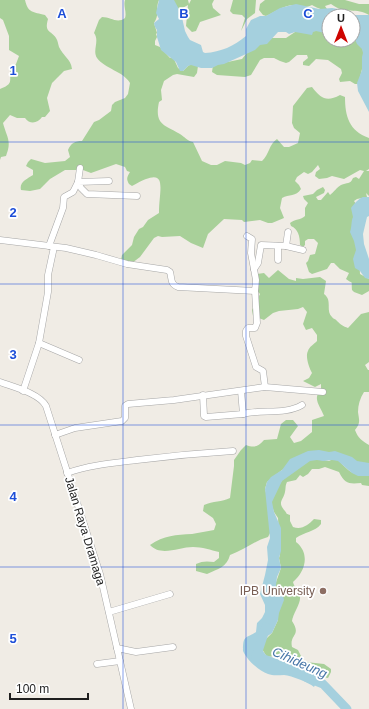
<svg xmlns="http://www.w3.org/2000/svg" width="369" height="709" viewBox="0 0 369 709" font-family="Arial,sans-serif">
<rect width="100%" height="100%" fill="#f0ece5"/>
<!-- forest -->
<g fill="#a8d099">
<path d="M0 0H25C28 13 33 12 45 15L48 19C44 33 51 30 56 38 58 41 58 44 59 47 63 56 71 59 72 69L64 71 52 83 47 98 50 111 45 117H42C38 123 30 125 25 118H17L10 115 3 123C7 138 12 141 6 156L1 157 0 160V89C13 84 10 82 10 70L16 64 19 56 9 50V36L3 20 0 18Z"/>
<path d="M125 0H159C155 9 160 14 154 23L157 33 156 34 157 37 155 41V45L160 47 170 58 173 57 178 68 183 71 188 66 194 62 198 66 197 73 194 77 177 74 173 75 164 81 161 90 162 100 159 102C154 125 165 125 180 134 185 137 187 141 193 142L202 161 211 165H217L225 161 241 163 245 165 250 163 252 160 262 161C269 155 269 144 277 139L284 147H289L298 143 300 133 294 128 292 123 293 106 307 88 312 87C321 99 327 102 340 95L345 97C345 116 349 131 369 138V169L366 171H369V196L366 193 367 197 357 199 354 201 356 204 360 274 369 279V291L362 295 354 292 352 290C351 279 354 285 346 279L349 273 340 269 334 263H331L327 269 312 274 309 272 306 263 308 261 310 255 315 254 318 243 314 239H308L305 241V245L303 247 300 245C300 236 298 229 291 226L290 223C295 219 301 220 305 216V208L308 203 304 199 303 196 313 194 317 190 323 187 325 190 324 193 316 197 318 200H321L328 192 330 195C334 192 337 187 341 185 347 182 350 185 353 178L356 177 359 179 364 171 360 170 344 179 332 176 327 178 319 179 315 176 316 172 320 169 318 165 312 172 308 174 304 172 297 177 295 181 299 185 301 189C296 197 289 194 282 198L280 208 284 218 272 223H268L260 220 244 222 242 220 224 219 208 234 203 248 191 243 180 236 162 237 158 236 154 238 140 257 132 263 121 260 122 255 132 245 134 237 139 229 143 227 148 220 159 213C159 187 170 164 132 186L129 184C126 179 127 177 130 172L127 171 125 167 116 164 91 173 83 170H65L50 179 40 189 30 191 21 190C19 182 27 179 33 175V170L26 166 28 162 31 159 45 163 65 161 70 157 68 150C71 143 75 141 82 141L94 122 99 120 111 111 112 105 115 102 125 98 128 94 130 83C123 71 105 69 97 58 92 50 100 41 94 33L99 20 102 17C111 17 117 24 125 18 127 12 123 6 125 0Z"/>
<polygon points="171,0 188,0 189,4 191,0 214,0 212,4 213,8 221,15 200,22 196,31 192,32 186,26 188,5 179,10"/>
<polygon points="233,0 256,0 255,13 247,19 241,31 245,18 242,15 233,14 230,11"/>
<path d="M265 0H345L359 4H369V15C357 7 345 15 331 4L325 6 327 9C320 10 318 8 312 5 301 10 301 4 293 5 283 6 275 12 266 16L263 15 259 10 260 4Z"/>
<path d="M316 31H329V40H353V35C369 44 363 69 358 84H355L350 81 340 82 339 79 342 73 341 69 328 60 316 59 309 66 303 65V62L308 58 307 55H297L289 62 286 63 280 61 274 58H264L260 60 251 75 245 77 217 75 212 72 213 65 242 59 246 54 247 51 270 38H286L295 32Z"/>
<path d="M278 270 289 279 296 281V278L303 279 320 277 326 281 324 294C333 301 325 310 332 317 333 319 336 319 337 321 341 325 343 326 348 328L361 314 369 312V362L365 365 368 370H369V392H364C360 398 358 405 358 412 359 420 361 423 355 430 358 438 362 441 369 445V463L362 464 335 452 282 470 267 482 265 489 267 496 271 531 268 537C254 541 244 550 230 555 227 567 218 569 207 574L196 571V564C202 561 207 561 214 562L219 558V552C211 550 202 547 193 547 179 547 161 557 150 545 164 535 176 535 192 534 199 533 207 531 214 530L216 524 213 518 203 511 204 505C213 501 222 502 230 498L234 466V460L241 450 246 445C254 448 258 447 264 440L277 439 281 424 286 420H293L298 426 290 437 294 443 301 441 312 432V420L324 416C320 406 312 398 321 390V384L315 387 303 381 309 378 312 373C309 368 305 356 308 351 309 347 314 344 317 341V335L312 328 306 330 303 324 307 312 303 307 298 309 279 311 273 313 264 320 253 316 252 310 260 294 253 286 257 274 264 273 269 278Z"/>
<path d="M313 458 329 461 335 458C340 460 341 464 345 467 353 475 359 475 369 474V486L362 485 361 483C349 484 345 484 339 472L325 467 319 469H312L308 474 303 477 300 475 296 480 287 482C285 486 286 488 285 492 283 501 277 502 285 511 288 515 285 513 290 515V521L293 527C302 530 308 525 314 519L321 520V524C315 532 304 532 296 538V542C310 553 306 571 293 582 294 588 300 590 300 596 301 604 293 613 292 621 302 636 289 634 292 647L298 650 303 660 306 662 324 664 331 669V672L328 678 316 676 277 658 275 656 267 657 262 649 263 642 272 633 278 620V616L274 588 281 568 279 558 280 555 278 518 274 512 270 500 284 477Z"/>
</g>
<!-- water -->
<g fill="#a5d0de">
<path d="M159 0H174L181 13 185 31 188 37 190 40 201 45 203 52 205 53C221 52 234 46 246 36V29L251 20 260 16H266L280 8 296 4 319 9 332 8 344 10 353 15H369V112L358 91 357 83 362 70V57L363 53 362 49 357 44 353 35V16H329V34L316 31 313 32 312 35 295 32 289 34 286 32H278L267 44 260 45 255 50 224 64 218 65 212 68H201L191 65 188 66 183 71H180L176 62 161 50 157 37V30L155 27 154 23 159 19 156 13Z"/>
<path d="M363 197H369V216L367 217 363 234 364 244 369 259V279L365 278 360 271 355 268 353 259 356 250 354 241 350 232C352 227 351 221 353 217L351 208C353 205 359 198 363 197Z"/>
<path d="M319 450 329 452 335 451 352 457 357 461 369 463V476H358L352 473 338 461 332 460 323 461 317 460 310 461 282 481 272 502 274 512 281 528V551L279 558 281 568 277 577 276 585V589L279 595 283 596 284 600 279 613 278 620 272 633 259 642 262 650 266 655 320 675 314 687C308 682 292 676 284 675 279 675 273 676 268 674 259 671 247 660 243 651 243 635 245 639 256 632L257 623 262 618 265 612V605L260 594 265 575 268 560 267 547 270 538 265 489 267 482 271 477 282 470 290 459 308 451Z"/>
</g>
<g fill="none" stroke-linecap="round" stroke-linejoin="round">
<!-- river -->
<g stroke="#a5d0de" stroke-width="9">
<polyline points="256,657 266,627"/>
<polyline points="306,677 323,684 347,709"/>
</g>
<!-- street casing -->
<g stroke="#a6a6a6" stroke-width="7">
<g id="street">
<polyline points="109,181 78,182 81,188 87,194 137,196"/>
<path d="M0 240 66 248 96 255 127 264 167 270 170 272C172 279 170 284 178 287L255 291 256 280 251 253 252 239 247 236"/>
<polyline points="49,246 63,208 64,197 73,192 78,182 80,168"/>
<polyline points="286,246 288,232"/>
<polyline points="278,260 278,246"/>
<polyline points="254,269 258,263 261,245 286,246 303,250"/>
<polyline points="255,291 257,323 255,328 248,328 246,331 246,336 256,367 263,371 265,387"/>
<polyline points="39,343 79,360"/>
<path d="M0 382C13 387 39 393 46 406L100 574 131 709"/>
<polyline points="23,391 39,343 48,292 48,275 54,247"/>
<polyline points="203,395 204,416 206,417 243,414 241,391"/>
<path d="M243 414C262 409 285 415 302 405"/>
<polyline points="55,435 75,428 122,421 125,418 125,406 128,404 174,400 265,387 323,392"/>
<path d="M67 473C90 465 113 463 137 460 169 456 201 453 233 451"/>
<polyline points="109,612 170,594"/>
<polyline points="117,648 136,652 173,647"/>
<polyline points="97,664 120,661"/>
</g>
</g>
<!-- street -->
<use href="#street" stroke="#fff" stroke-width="6"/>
</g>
<!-- grid -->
<path fill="none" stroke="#1d4ed8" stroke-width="1" stroke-opacity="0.55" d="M123 0V709M246 0V709M0 142H369M0 284H369M0 425H369M0 567H369"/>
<!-- markers -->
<circle fill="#8d6e63" stroke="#fff" stroke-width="1.5" cx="323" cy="591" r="4"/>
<g text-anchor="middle" stroke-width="3.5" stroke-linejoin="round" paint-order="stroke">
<!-- street labels -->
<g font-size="12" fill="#1f1f1f" stroke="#fff">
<text transform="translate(85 531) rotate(73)" y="4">Jalan Raya Dramaga</text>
</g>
<!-- education labels -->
<g font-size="12" fill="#785e54" stroke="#fff" text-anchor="end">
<text x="315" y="595">IPB University</text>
</g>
<!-- water labels -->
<g font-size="13" font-style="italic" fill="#4776a8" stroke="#fff">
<text transform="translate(300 662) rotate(24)" y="5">Cihideung</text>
</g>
</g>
<g font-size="13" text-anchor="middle" font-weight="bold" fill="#1d4ed8" stroke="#fff" stroke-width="3.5" stroke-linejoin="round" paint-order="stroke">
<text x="62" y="18">A</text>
<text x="184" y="18">B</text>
<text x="308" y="18">C</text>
<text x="13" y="75">1</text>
<text x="13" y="217">2</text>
<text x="13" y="359">3</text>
<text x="13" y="501">4</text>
<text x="13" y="643">5</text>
</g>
<!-- north arrow -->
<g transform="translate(341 28)"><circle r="19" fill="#ffffff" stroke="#a5a5a5"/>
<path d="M0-3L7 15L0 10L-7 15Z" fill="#ce0400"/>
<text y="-6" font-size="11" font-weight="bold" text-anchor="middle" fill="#1f1f1f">U</text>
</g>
<!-- scale -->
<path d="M10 693v6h78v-6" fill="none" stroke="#1f1f1f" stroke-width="2"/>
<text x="16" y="693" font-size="12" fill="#1f1f1f" stroke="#ffffff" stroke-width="3" paint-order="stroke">100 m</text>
</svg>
